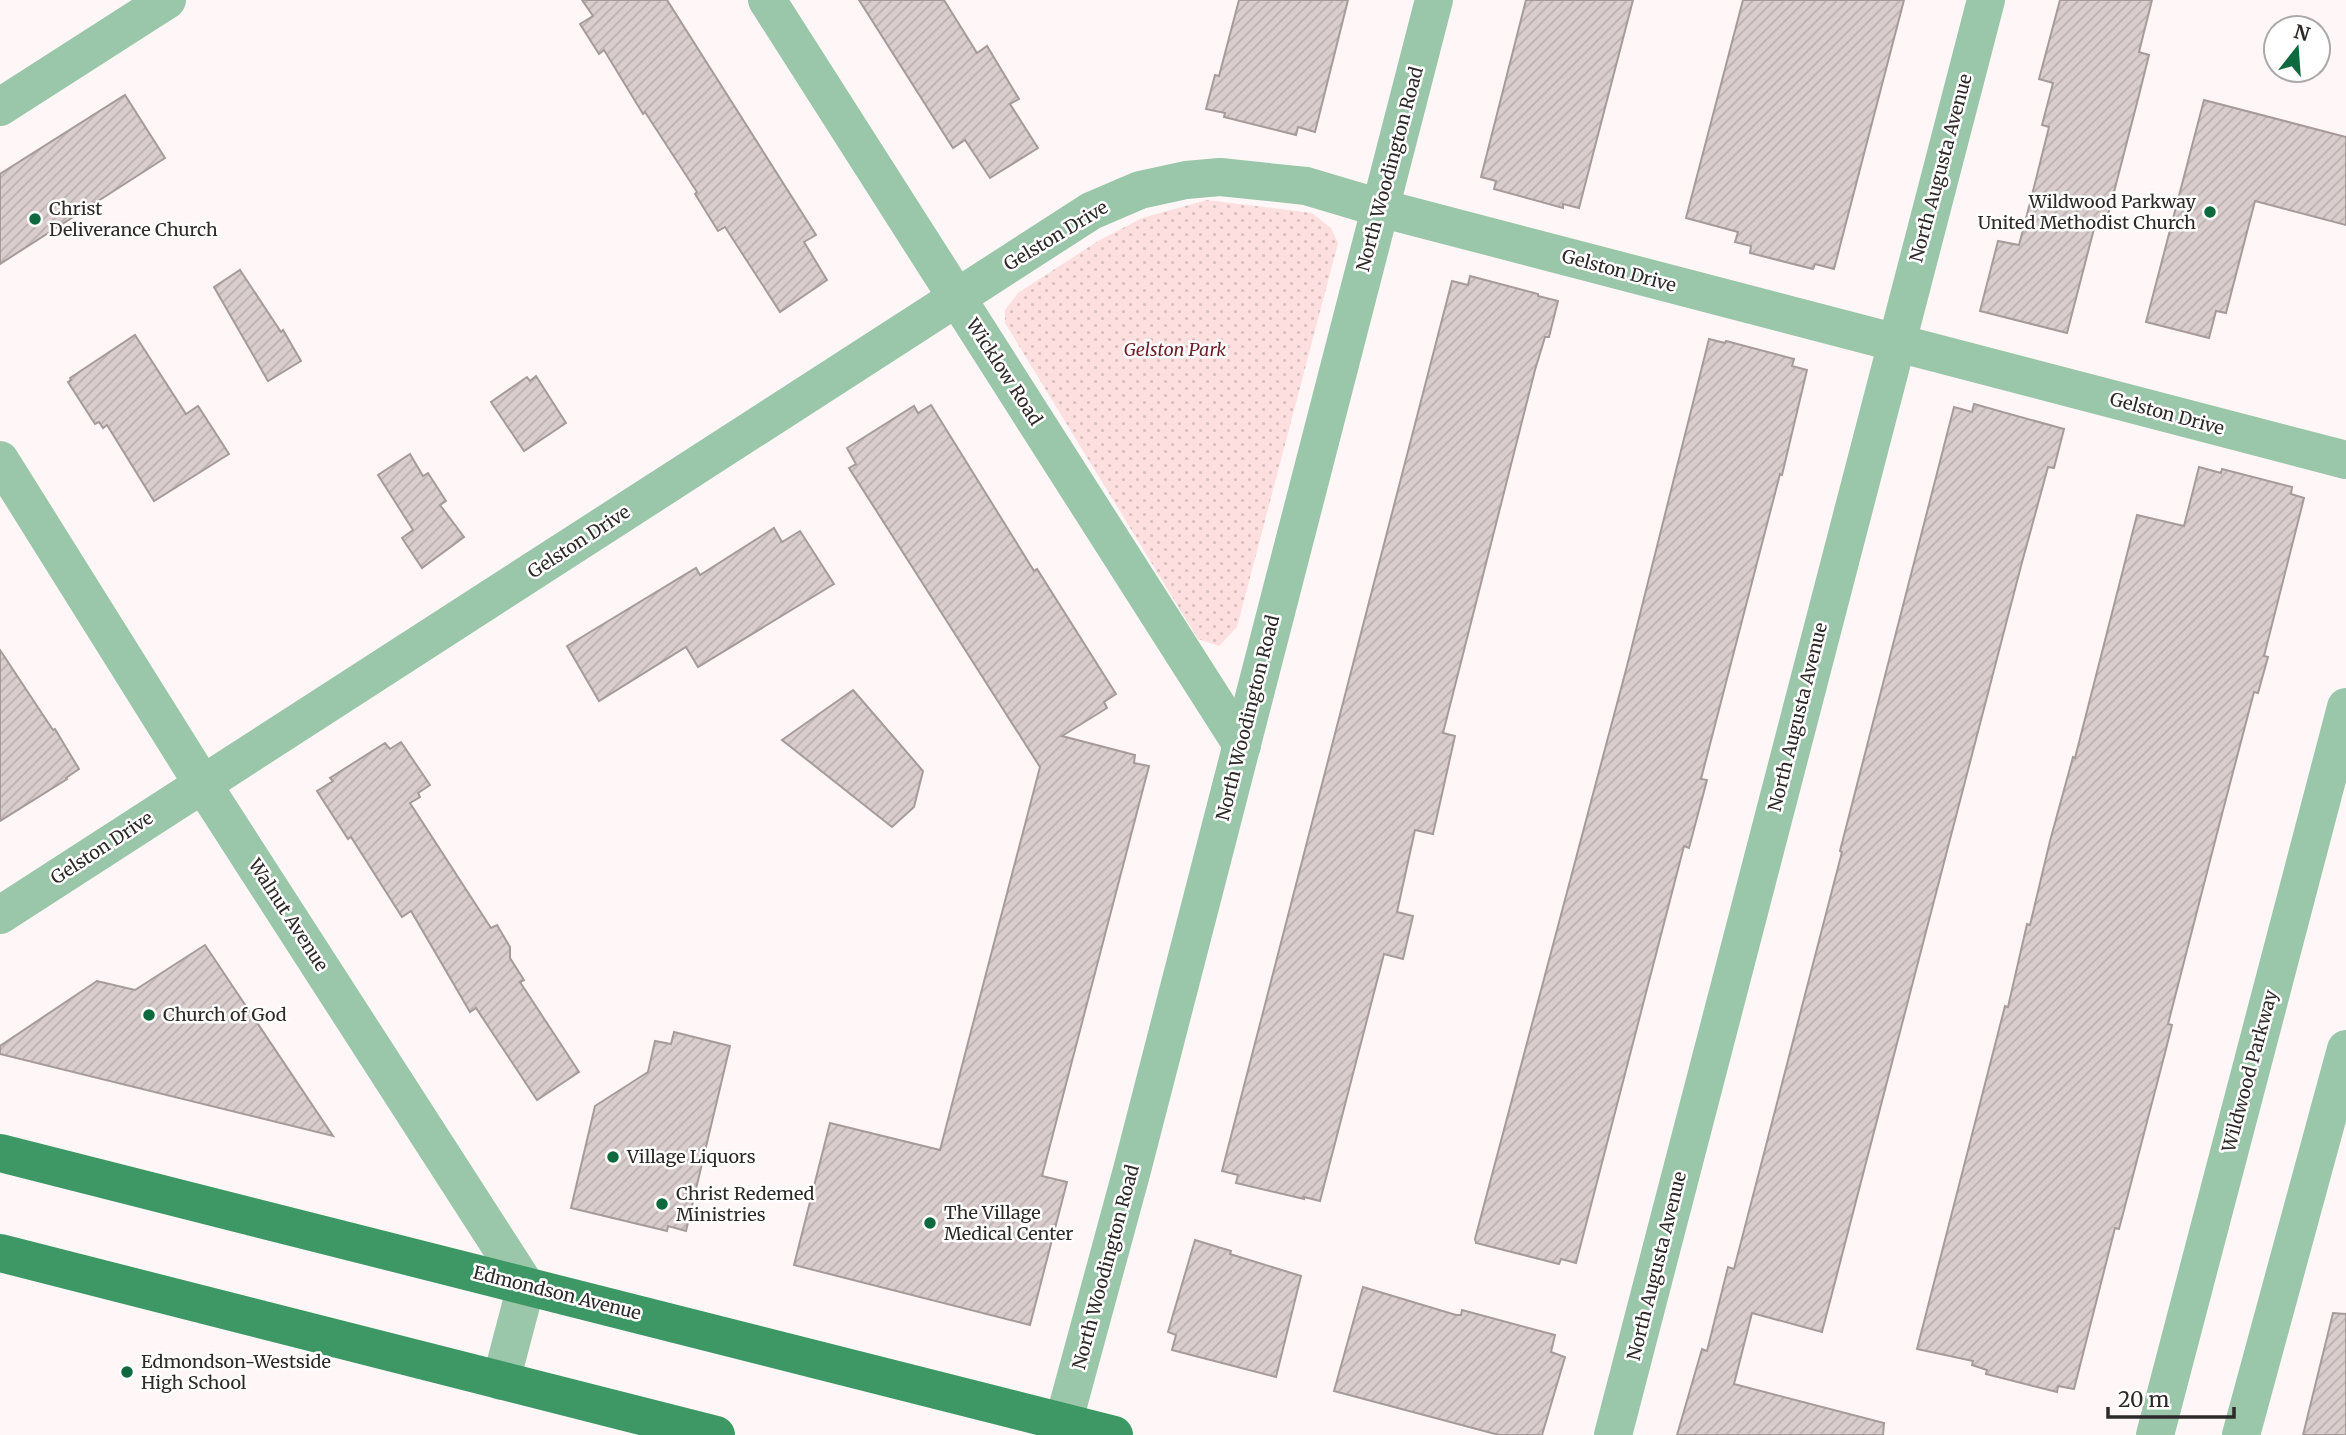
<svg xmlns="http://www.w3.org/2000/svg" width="2346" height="1435" viewBox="0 0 2346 1435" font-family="Merriweather,serif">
<defs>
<pattern id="park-dots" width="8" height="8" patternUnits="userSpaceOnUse" patternTransform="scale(1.75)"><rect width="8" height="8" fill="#fcdfde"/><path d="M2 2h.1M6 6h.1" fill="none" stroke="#d8bfbe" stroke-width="1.8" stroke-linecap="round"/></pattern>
<pattern id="building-hatch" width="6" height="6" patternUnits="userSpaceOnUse" patternTransform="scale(1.75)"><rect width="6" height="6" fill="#dacdcd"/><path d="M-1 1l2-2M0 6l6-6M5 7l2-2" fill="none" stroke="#bbb0b0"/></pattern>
</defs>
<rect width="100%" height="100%" fill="#fff7f7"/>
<!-- park -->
<polygon fill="url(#park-dots)" points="1207,200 1312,213 1331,228 1338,243 1237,627 1219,646 1198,639 1005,323 1005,310 1018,293 1098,241 1142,218"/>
<!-- building -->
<g fill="url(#building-hatch)" stroke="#a79b9a" stroke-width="2">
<polygon points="582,0 667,0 816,235 804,242 827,280 780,312 725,227 718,231 695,194 697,192 645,112 643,114 604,50 599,54 580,24 593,16"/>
<polygon points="859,0 944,0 977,53 987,46 1019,99 1010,104 1038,148 990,178 965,140 953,148"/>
<polygon points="1239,0 1348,0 1315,132 1298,127 1296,135 1224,117 1225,113 1206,109 1215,75 1219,76"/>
<polygon points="1526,0 1633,0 1579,208 1563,204 1563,208 1494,189 1496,181 1481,177"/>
<polygon points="1743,0 1904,0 1834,269 1815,264 1813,269 1750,253 1751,246 1735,242 1738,232 1686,218"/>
<polygon points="2060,0 2152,0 2139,52 2149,55 2139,95 2106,223 2096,221 2067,333 1980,311 1998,241 2019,245 2030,203 2049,127 2042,125 2053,83 2039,79"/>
<polygon points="125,95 165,158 0,264 0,174"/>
<polygon points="2204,100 2346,137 2346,225 2255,201 2226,313 2216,311 2209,338 2146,322"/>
<polygon points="240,270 281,332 283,330 301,361 268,381 214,287"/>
<polygon points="1470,276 1538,294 1538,296 1558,301 1549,337 1545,337 1535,370 1443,733 1455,736 1433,834 1415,830 1397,912 1413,916 1403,959 1384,954 1320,1201 1304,1197 1304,1199 1236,1183 1238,1175 1222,1171 1452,281 1468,285"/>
<polygon points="135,335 186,414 198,406 229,454 154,501 107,425 103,428 99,422 95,424 68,382 71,380 70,378"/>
<polygon points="1709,339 1725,343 1726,341 1794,359 1792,366 1807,370 1782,475 1780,474 1701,779 1707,780 1689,848 1684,846 1576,1263 1561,1259 1559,1264 1476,1243 1475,1239 1627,666"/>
<polygon points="536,376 566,423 524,451 491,402 527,377 530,381"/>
<polygon points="1974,404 2064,429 2054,468 2048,467 2021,566 1822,1332 1752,1313 1734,1384 1884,1423 1883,1435 1677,1435 1702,1349 1707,1351 1728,1267 1734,1269 1842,852 1840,851 1954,407 1972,412"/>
<polygon points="931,405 1034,571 1037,569 1116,694 1104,702 1107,708 1062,736 1135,755 1134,763 1149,766 1042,1176 1067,1182 1030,1325 794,1265 830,1123 940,1150 1040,767 849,468 856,464 847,448 914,406 918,413"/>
<polygon points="410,454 423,476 428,473 446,501 440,505 464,537 422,568 402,538 413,530 378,475"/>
<polygon points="2199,467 2221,473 2222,469 2292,487 2291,494 2304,498 2264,656 2268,657 2258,693 2254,692 2222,814 2168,1024 2172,1025 2166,1049 2119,1229 2115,1228 2074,1389 2058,1386 2057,1392 1986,1374 1987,1370 1972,1365 1973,1361 1917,1349 2005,1006 2008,1007 2027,924 2030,925 2050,841 2073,757 2075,758 2137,515 2184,526"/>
<polygon points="774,528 782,542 800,531 834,584 698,667 686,647 599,701 567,646 696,568 700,575"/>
<polygon points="0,650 53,730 55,729 79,769 66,778 67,779 0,821"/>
<polygon points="853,690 923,771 914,807 892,827 782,740"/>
<polygon points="401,742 430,785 418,793 420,797 410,803 491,928 497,925 510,947 510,958 524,980 520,982 579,1072 537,1100 476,1008 470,1012 411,911 402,917 351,837 348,839 317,791 333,781 330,778 385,743 390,749"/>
<polygon points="205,945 333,1136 0,1054 0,1046 97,981 135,990"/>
<polygon points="674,1032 730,1046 686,1231 668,1226 667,1231 571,1208 595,1106 648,1072 655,1041 671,1044"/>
<polygon points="1195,1240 1231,1251 1230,1254 1301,1276 1276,1377 1172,1350 1176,1335 1168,1332"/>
<polygon points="1363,1287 1456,1315 1461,1315 1462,1310 1555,1335 1551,1352 1565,1357 1542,1435 1499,1435 1334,1391"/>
<polygon points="2333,1313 2346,1314 2346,1435 2303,1435"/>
</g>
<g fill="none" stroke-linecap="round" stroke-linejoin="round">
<!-- minor -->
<g stroke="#9ac6a9" stroke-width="38">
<polyline points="767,0 1242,745"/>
<polyline points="0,107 167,0"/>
<polyline points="0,460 202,783 526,1286 501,1381"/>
<polyline points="0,915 1091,211 1140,190 1186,180 1220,177 1306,186 1380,208 2346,460"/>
<polyline points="1060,1435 1132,1170 1434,0"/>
<polyline points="1613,1435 1986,0"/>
<polyline points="2155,1435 2346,707"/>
<polyline points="2241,1435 2346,1049"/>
</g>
<!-- major -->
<g stroke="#3d9865" stroke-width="38">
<polyline points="0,1153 1114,1435"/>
<polyline points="0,1253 716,1435"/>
</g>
</g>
<!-- markers -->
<g fill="#0e6a3e" stroke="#fff" stroke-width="2.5">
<circle cx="2210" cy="212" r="7"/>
<circle cx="35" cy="219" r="7"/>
<circle cx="149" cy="1015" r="7"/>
<circle cx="613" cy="1157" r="7"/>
<circle cx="662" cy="1204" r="7"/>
<circle cx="930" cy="1223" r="7"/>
<circle cx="127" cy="1372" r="7"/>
</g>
<g text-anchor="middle" stroke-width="5" stroke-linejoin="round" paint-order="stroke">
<!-- street labels -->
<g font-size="18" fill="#2e2929" stroke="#fff">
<text transform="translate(1941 168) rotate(-75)" y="6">North Augusta Avenue</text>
<text transform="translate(1390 169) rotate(-75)" y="6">North Woodington Road</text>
<text transform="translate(1056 236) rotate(-31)" y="6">Gelston Drive</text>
<text transform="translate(1619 271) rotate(15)" y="6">Gelston Drive</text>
<text transform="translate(1004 372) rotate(57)" y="6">Wicklow Road</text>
<text transform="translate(2167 414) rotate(15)" y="6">Gelston Drive</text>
<text transform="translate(579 542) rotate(-33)" y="6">Gelston Drive</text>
<text transform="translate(1798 717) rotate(-76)" y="6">North Augusta Avenue</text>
<text transform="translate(1248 718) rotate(-76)" y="6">North Woodington Road</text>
<text transform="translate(102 848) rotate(-33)" y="6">Gelston Drive</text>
<text transform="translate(288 915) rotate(57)" y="6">Walnut Avenue</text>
<text transform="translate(2250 1071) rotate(-75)" y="6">Wildwood Parkway</text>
<text transform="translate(1657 1266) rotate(-76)" y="6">North Augusta Avenue</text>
<text transform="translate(1106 1267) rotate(-75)" y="6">North Woodington Road</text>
<text transform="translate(557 1293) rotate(14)" y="6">Edmondson Avenue</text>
</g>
<!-- poi labels -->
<g font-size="18" fill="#2e2929" stroke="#fff" text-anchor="start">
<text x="2196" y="208" text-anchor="end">Wildwood Parkway<tspan x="2196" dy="21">United Methodist Church</tspan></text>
<text x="49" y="215">Christ<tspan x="49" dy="21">Deliverance Church</tspan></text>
<text x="163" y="1021">Church of God</text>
<text x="627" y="1163">Village Liquors</text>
<text x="676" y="1200">Christ Redemed<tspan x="676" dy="21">Ministries</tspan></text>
<text x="944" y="1219">The Village<tspan x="944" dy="21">Medical Center</tspan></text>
<text x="141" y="1368">Edmondson-Westside<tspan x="141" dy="21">High School</tspan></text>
</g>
<!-- park labels -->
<g font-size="18" font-style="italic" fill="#6c1f25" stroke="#fff">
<text x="1175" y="356">Gelston Park</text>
</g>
</g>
<!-- north arrow -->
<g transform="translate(2297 49) rotate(17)"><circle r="33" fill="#ffffff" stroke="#aba9a9" stroke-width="2"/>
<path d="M0-5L12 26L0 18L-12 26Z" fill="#0e6a3e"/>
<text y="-10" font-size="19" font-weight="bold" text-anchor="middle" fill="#2e2929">N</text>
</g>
<!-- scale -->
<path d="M2108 1407v10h126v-10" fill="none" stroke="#2e2929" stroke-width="3.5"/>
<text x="2118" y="1407" font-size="21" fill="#2e2929" stroke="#ffffff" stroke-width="5" paint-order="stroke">20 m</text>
</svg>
